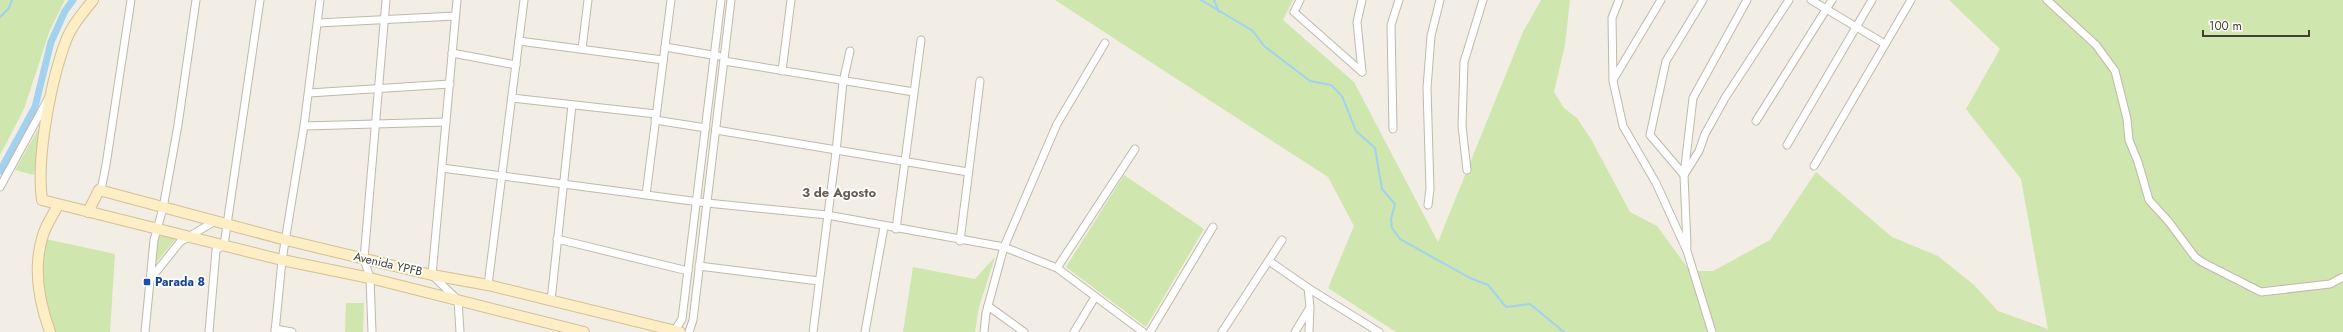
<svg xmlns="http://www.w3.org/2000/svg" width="2343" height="332" viewBox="0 0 2343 332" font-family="Jost,sans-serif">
<rect width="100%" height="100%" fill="#f2eee5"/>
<!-- green -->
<g fill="#cfe6af">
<polygon points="0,0 65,0 50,30 24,109 0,155"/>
<polygon points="1055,0 1293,0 1283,20 1354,82 1438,242 1523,32 1541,0 1570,0 1565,45 1554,92 1564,108 1577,118 1591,139 1630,212 1657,226 1690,271 1713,271 1770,240 1816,172 1892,237 1938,256 1974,285 1998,311 2048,329 2021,179 1966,109 2000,49 1949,0 2343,0 2343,332 1396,332 1328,288 1354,226 1328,177"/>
<polygon points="48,112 34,175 15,170"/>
<polygon points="1124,175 1204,229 1146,327 1066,267"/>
<polygon points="159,232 178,236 156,263"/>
<path d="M46 239 115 254 110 332H54C45 299 36 272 46 239Z"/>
<polygon points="995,257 979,307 975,332 903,332 913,267 975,279"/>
<polygon points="346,303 364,303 363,332 345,332"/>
</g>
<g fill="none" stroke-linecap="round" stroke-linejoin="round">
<!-- stream -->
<g stroke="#a2d2ee" stroke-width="2">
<polyline points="1201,0 1253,31 1264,46 1310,81 1331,85 1342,96 1356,131 1375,148 1382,189 1395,204 1391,219 1392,228 1400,239 1470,278 1488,285 1506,307 1530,304 1564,332"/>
<polyline points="1214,0 1219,12"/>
<polyline points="0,17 9,8 12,0"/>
</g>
<!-- canal -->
<polyline stroke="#a2d2ee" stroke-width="7" points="0,171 35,107 51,42 65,11 73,0"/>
<!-- street casing -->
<g stroke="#c1b8ab" stroke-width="9">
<g id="street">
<polyline points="457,0 432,275 458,300 460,332"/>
<polyline points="1300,0 1294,12 1362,72"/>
<polyline points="1362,0 1357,22 1362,72"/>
<polyline points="1619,0 1612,18 1613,81 1623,126 1656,183 1687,251 1712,332"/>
<polyline points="1703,0 1666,61 1650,135 1684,175 1693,98 1747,0"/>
<polyline points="1811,0 1885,44"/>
<polyline points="2047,0 2096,45 2115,71 2127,119 2129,140 2138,162 2149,200 2169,222 2195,257 2202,262 2261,292 2330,284 2343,277"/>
<polyline points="318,23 455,16"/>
<polyline points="519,41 663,60"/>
<polyline points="665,47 718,56"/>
<polyline points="582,49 588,0"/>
<polyline points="452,53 516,65"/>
<polyline points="724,61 914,92"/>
<polyline points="782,71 791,0"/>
<polyline points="1613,80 1661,0"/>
<polyline points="309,93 450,84"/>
<polyline points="512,98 656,114"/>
<polyline points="655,120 706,128"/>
<polyline points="1756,121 1832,0"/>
<polyline points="304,126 446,122"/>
<polyline points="1393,129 1391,25 1399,0"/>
<polyline points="716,130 968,172"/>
<polyline points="1787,145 1872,0"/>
<polyline points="1814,166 1911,0"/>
<polyline points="442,168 707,203 827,215 1004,247 1057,268 1143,332"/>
<polyline points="1467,170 1462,126 1464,62 1483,0"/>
<polyline points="0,187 48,99"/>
<polyline points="99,190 102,185 106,165 131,0"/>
<polyline points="646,195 671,0"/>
<polyline points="1428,205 1430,189 1427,88 1431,36 1440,0"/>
<polyline points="896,229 921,40"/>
<polyline points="557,239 688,271"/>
<polyline points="960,241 980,81"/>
<polyline points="1687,246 1684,175 1699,151 1705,134 1725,98 1789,0"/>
<polyline points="1269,261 1308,288 1379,332"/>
<polyline points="699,266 819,281"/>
<polyline points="1057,268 1135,149"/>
<polyline points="148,282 180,242 215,221"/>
<polyline points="488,285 524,0"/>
<polyline points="1308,288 1310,307 1309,332"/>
<polyline points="551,301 572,105"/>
<polyline points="988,306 1024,332"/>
<polyline points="275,329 292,332"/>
<polyline points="675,330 682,319 721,0"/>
<polyline points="145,332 154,240 163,208 178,125 196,0"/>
<polyline points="209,332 216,250 224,245 260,0"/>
<polyline points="275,332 282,260 304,126 320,0"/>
<polyline points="372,332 370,278 364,259 386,0"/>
<polyline points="689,332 693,320 731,0"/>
<polyline points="813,332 836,152 843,82 850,51"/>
<polyline points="865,332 884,227"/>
<polyline points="984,332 986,313 1004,247 1057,124 1105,43"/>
<polyline points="1074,332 1095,297"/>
<polyline points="1150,332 1213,227"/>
<polyline points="1222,332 1282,240"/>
<polyline points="1295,332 1309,309"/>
</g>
</g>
<!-- secondary casing -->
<g stroke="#d2c096" stroke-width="12">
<g id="secondary">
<path d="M93 0C83 13 73 23 67 38 51 79 36 157 42 200L282 260 370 278 584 332"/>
<polyline points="88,212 99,190 286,240 432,275 488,285 680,332"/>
<path d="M50 332C39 302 33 266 43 235 46 225 53 215 58 205"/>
</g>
</g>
<!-- street -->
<use href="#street" stroke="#fff" stroke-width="7"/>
<!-- secondary -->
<use href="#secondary" stroke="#fdeec5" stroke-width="10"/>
</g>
<!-- markers -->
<rect fill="#1a4fb4" stroke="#fff" stroke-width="1.5" x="143" y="278" width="8" height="8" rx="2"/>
<g text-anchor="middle" stroke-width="3.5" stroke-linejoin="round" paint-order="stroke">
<!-- street labels -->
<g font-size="12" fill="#453e35" stroke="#fff">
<text transform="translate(388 264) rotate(13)" y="4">Avenida YPFB</text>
</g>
<!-- transit labels -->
<g font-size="12" font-weight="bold" fill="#164399" stroke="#fff" text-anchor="start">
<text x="155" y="286">Parada 8</text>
</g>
<!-- neighbourhood labels -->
<g font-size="13" font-weight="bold" fill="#675c4d" stroke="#fff">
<text x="839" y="197">3 de Agosto</text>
</g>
</g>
<!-- scale -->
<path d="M2203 30v6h106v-6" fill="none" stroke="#453e35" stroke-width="2"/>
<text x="2209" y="30" font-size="12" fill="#453e35" stroke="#ffffff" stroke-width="3" paint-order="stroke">100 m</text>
</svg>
